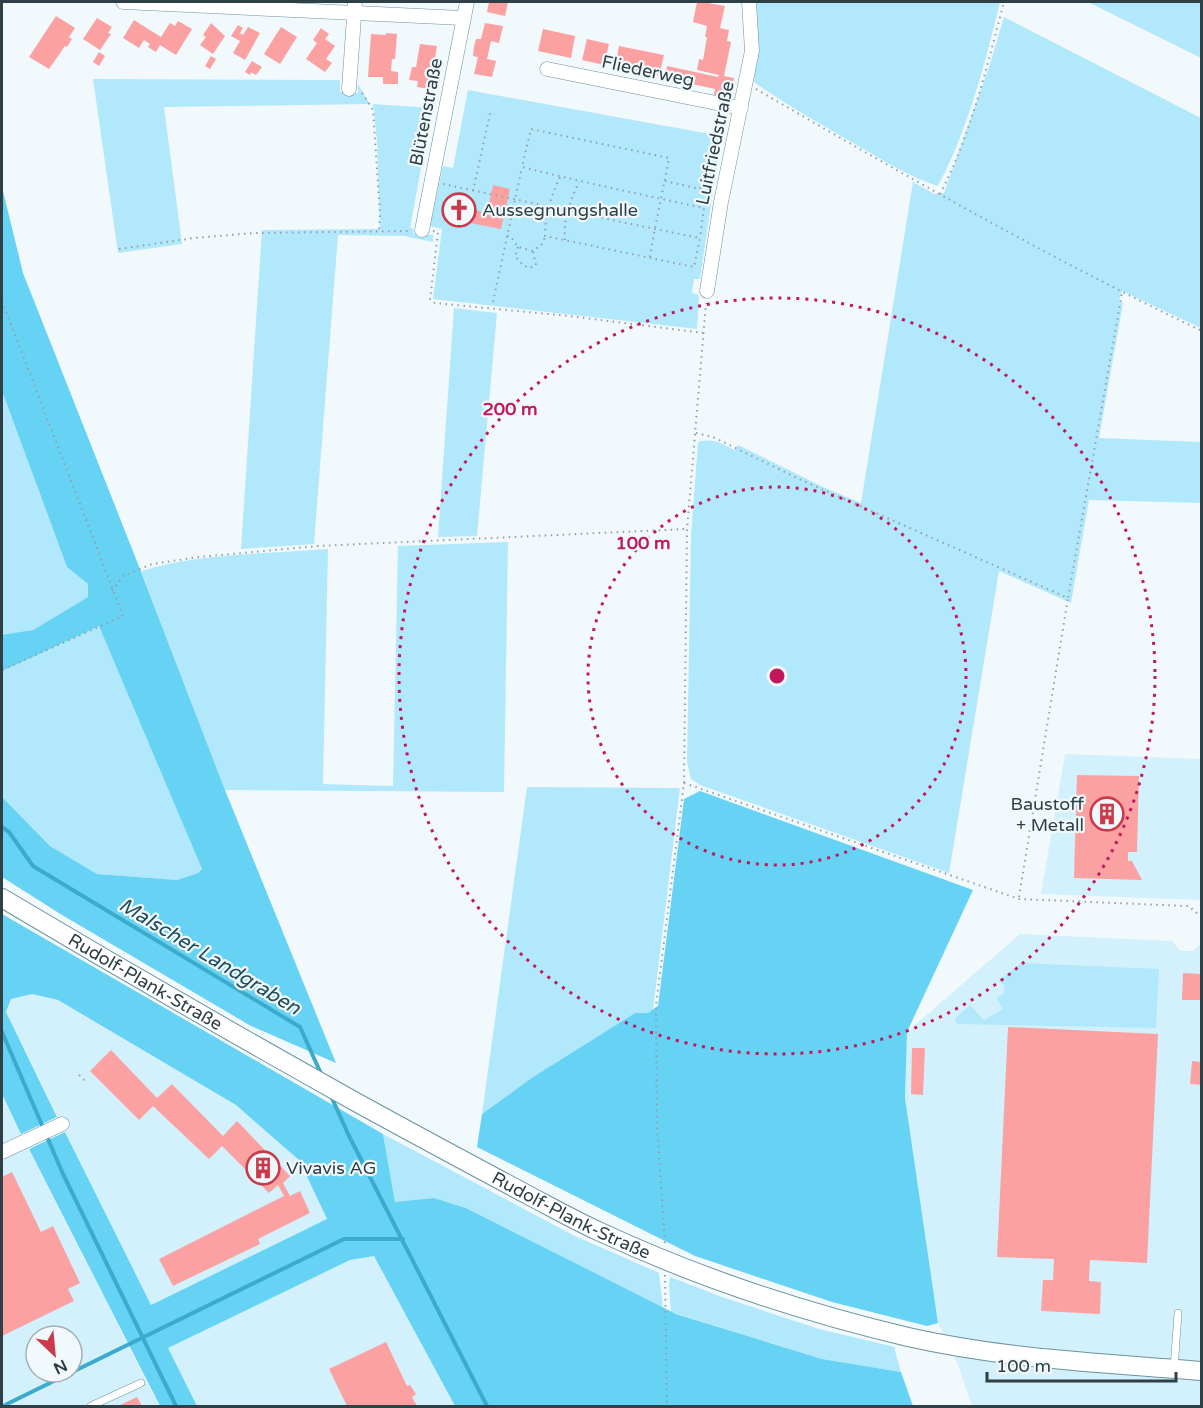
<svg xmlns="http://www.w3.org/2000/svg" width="1203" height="1408" viewBox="0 0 1203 1408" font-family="'Varela Round',sans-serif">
<rect width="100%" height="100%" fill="#f1f9fc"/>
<!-- built -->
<g fill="#d3f1fc" fill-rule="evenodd">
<polygon points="1065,754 1201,759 1201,900 1041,894"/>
<polygon points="1020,934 1172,941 1181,951 1193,951 1201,944 1201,1406 972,1406 958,1365 938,1323 905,1098 907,1032"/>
<polygon points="32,994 58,1000 236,1105 283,1144 299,1161 327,1220 151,1305 6,1012 11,999"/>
<path d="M2 1095 21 1134 159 1406H2ZM36 1336H72V1372H36Z"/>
<polygon points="374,1256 455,1406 197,1406 167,1348 350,1260"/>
</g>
<!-- green -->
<g fill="#b2e8fb">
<path d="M754 2H1000C985 64 968 129 938 186 911 178 885 161 860 147 824 126 788 106 754 82L758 36Z"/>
<polygon points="1088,2 1201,3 1201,58"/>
<path d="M1004 17 1201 118V328L1122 291 1119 301 1123 303 1099 438 1201 442V503L1089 500 1071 603 999 571 949 873 700 785 691 779 687 762 691 536 698 442C713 438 721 443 734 450L738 445 825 488 861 503 913 182 934 194 944 193 989 67Z"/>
<polygon points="93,79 340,80 340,92 358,93 358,84 370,104 164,107 182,244 118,253"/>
<polygon points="468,90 721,136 700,279 694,279 692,293 699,295 697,329 433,299 442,229 430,226 443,166 453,168"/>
<polygon points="373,104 432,108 410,228 413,228 414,234 433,235 433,242 404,236 338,235 314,544 241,549 262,230 380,229 377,141"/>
<polygon points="454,308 497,313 477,536 438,537"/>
<polygon points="2,391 67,567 88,584 88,597 33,630 4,636 2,635"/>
<path d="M508 542 504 792 225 790 141 571C199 553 267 554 328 549L323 784 393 786 398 546Z"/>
<polygon points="99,625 202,869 198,873 177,880 97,874 50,846 2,797 2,671"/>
<polygon points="527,787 680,788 653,1010 648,1013 635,1013 533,1077 482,1114"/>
<polygon points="1021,963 1159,969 1156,1028 957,1024 955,1018 970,1005 984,1020 1003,1009 996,998 1004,993 1004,986 999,981"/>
<polygon points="383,1134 575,1236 659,1273 663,1308 466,1208 434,1198 395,1203"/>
<polygon points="670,1277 722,1297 819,1329 895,1347 895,1351 901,1372 822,1359 671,1312 669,1286"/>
</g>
<!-- forest -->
<g fill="#66d2f4">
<polygon points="2,187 23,273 138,564 225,790 336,1063 251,1026 62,915 2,877 2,797 50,846 97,874 177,880 198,873 202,869 99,626 2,671 2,635 33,630 88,597 88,584 67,567 2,391"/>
<polygon points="700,791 973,890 907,1032 905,1098 938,1323 927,1326 832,1302 695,1256 477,1147 482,1114 533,1077 635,1013 648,1013 658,1006 684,799"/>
<polygon points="2,914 383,1134 395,1202 434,1198 466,1208 676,1314 822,1359 901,1372 913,1406 455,1406 374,1256 350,1260 168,1348 197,1406 160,1406 29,1149 65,1132 151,1305 327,1219 299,1160 236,1105 58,1000 32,994 11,999 6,1012 57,1117 21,1134 2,1094"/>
</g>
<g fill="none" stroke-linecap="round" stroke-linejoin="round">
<!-- stream -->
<g stroke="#3babcc" stroke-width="4">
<polyline points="2,827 9,832 33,866 300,1027 322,1076"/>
<polyline points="2,1032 63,1174 176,1406"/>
<polyline points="331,1096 349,1136 487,1406"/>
<polyline points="5,1405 344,1239 403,1239"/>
</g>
</g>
<!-- building -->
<g fill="#fca1a2">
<polygon points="489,2 508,2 505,16 487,12"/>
<polygon points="697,2 709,2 708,3 725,6 720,28 729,30 727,41 731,42 724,76 734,78 730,98 714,95 715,89 664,78 667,66 718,77 719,75 697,70 699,59 703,60 707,37 705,37 707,26 693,22"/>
<polygon points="56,16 75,28 69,37 72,39 67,47 65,46 49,69 29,57"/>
<polygon points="97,18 112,27 108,33 111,34 100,50 83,39"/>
<polygon points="134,20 161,37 170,23 175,26 178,21 192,29 176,55 160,45 156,52 148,47 150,44 144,40 139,48 123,38"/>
<polygon points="211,23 225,36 213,54 200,45 206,37 203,35"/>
<polygon points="485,23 503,26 499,43 491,41 487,59 496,61 492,77 474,74 478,57 473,56 474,47 476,39 481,39"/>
<polygon points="238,25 243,28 240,33 243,35 248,27 260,33 245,60 233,53 240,41 231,36"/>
<polygon points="281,27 297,37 280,64 264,54"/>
<polygon points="321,28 329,34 325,39 335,46 326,59 332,63 325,72 306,59 317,43 313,40"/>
<polygon points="543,29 575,36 571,58 538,51"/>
<polygon points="386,33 397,34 395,59 392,59 391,71 398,72 398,84 383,84 383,77 368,77 371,34 386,35"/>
<polygon points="587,39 609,44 604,65 582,60"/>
<polygon points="420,44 437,46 430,89 417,87 418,81 409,80 412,67 416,67"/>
<polygon points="619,46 664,55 659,76 615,67"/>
<polygon points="99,52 105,56 99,66 93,62"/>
<polygon points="211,56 216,59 210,69 205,66"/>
<polygon points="252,61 262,67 256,75 251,72 250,75 245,72"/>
<polygon points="493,185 510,189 501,229 455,220 454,223 443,219 447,196 452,197 452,195 460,197 458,206 487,213"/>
<polygon points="1077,775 1139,776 1137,852 1128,852 1128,861 1132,861 1142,880 1074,878"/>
<polygon points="1183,973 1202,974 1202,1000 1182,1000"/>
<polygon points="1008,1027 1158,1034 1147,1263 1090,1260 1089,1281 1101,1282 1100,1314 1041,1311 1043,1280 1053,1280 1054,1259 997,1257"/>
<polygon points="912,1048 925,1048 923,1095 911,1094"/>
<polygon points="111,1050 157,1098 172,1084 223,1136 237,1121 290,1176 283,1183 290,1196 300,1191 310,1213 258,1239 260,1244 173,1286 159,1259 284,1196 278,1185 269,1193 222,1146 209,1159 153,1106 139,1120 90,1071"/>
<polygon points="1192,1061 1202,1062 1202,1085 1190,1084"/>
<polygon points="12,1172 41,1232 53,1226 80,1283 68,1289 74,1301 2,1336 2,1177"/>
<polygon points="386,1342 407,1386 410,1385 416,1394 412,1397 417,1406 347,1406 329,1369"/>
<polygon points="137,1397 142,1406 118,1406"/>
</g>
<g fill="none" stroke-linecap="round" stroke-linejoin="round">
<!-- lane casing -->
<g stroke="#6a92a0" stroke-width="8">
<g id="lane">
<polyline points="1174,1369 1178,1313"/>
<polyline points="91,1406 141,1383"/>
</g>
</g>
<!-- street casing -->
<g stroke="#6a92a0" stroke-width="15">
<g id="street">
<polyline points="123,2 463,18"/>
<polyline points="547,69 741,108"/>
<polyline points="349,89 355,2"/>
<polyline points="422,230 467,2"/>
<polyline points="707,291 721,202 752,51 749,2"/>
<polyline points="2,1152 62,1124"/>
</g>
</g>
<!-- secondary casing -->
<g stroke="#6a92a0" stroke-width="20">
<g id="secondary">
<path id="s1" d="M2 898C118 967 236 1035 354 1101 412 1133 470 1164 528 1195 551 1207 574 1220 598 1231 697 1277 802 1312 908 1337 1005 1359 1103 1363 1202 1371"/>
</g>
</g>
<!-- path -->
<g stroke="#939fa4" stroke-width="2" stroke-dasharray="1.5 4.5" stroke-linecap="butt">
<path d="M756 89C902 174 1049 258 1202 331"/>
<polyline points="362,93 373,110 380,214 379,231"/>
<polyline points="665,181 700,189 707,159"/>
<path d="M443 184C528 202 614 221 700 238L694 267 545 236C545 215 551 196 560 177"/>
<polyline points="473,191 491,109"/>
<path d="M940 194C971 135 987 66 1004 2"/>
<polyline points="433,231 438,232 430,300 435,303 569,316 704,333"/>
<polyline points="507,236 511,237 518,247 533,251 542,244 545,237"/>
<path d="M565 240C563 220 570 201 579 182"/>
<polyline points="518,247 515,256 523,265 529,268 536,265 533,251"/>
<polyline points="119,249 194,238 254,233 410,231"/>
<path d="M650 257C655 224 663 191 669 158L531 129 522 167C582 182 643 195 704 208L700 238"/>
<polyline points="2,301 123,616 2,670"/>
<polyline points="493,302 522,167"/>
<polyline points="696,433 713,437 799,479 1068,598 1122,293"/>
<polyline points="112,591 123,576 152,564 199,557 318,546 686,529"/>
<polyline points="684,783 1019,899 1189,906 1202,918"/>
<polyline points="1019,897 1068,598"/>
<polyline points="79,1075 85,1081"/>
<polyline points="665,1243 657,1125 656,1005 684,783 687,529 706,303"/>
<polyline points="665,1275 667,1406"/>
</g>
<!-- lane -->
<use href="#lane" stroke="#fff" stroke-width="7"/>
<!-- street -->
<use href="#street" stroke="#fff" stroke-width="14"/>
<!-- secondary -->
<use href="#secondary" stroke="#fff" stroke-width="18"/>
</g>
<!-- distance rings -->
<g fill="none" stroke="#c2185b" stroke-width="3" stroke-dasharray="3 6">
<circle cx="777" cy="676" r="189"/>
<circle cx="777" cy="676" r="378"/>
</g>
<!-- icons -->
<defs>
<g id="church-ring" transform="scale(1.725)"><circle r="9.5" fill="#f1f9fc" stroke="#ca3a4b" stroke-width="1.5"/><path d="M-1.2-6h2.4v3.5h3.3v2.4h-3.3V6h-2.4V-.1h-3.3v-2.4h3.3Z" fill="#ca3a4b"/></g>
<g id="building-ring" transform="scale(1.725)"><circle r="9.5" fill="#f1f9fc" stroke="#ca3a4b" stroke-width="1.5"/><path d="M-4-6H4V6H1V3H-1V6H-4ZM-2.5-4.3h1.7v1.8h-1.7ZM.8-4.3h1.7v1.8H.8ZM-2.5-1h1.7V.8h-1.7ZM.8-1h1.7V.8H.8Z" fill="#ca3a4b"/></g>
</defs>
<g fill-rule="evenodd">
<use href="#church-ring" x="459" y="210"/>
<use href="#building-ring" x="1107" y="814"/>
<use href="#building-ring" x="263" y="1168"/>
</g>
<g text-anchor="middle" stroke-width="4.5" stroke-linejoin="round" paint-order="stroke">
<!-- street labels -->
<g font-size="18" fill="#2e3f45" stroke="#f1f9fc">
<text transform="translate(648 71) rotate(12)" y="6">Fliederweg</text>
<text transform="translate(426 112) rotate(-79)" y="6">Blütenstraße</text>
<text transform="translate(715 143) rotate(-78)" y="6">Luitfriedstraße</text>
<text dy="6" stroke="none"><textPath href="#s1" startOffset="166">Rudolf-Plank-Straße</textPath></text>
<text dy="6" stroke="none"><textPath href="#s1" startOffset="652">Rudolf-Plank-Straße</textPath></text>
</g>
<!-- poi labels -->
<g font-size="18" fill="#2e3f45" stroke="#f1f9fc" text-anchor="start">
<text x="482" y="216">Aussegnungshalle</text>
<text x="1084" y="810" text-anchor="end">Baustoff<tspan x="1084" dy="21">+ Metall</tspan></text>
<text x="286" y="1174">Vivavis AG</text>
</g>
<!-- water labels -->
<g font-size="20" font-style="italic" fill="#1e4d5b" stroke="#f1f9fc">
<text transform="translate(210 956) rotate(31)" y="7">Malscher Landgraben</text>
</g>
</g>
<circle cx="777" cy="676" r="9" fill="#c2185b" stroke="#f1f9fc" stroke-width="3"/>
<g font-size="18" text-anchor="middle" font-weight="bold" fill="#c2185b" stroke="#f1f9fc" stroke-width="4.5" stroke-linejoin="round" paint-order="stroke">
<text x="510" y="415">200 m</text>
<text x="643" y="549">100 m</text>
</g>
<!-- border -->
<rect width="1203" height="1408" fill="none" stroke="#2e3f45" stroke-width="6"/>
<!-- north arrow -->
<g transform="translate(54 1354) rotate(154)"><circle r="28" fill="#f1f9fc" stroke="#a3afb3" stroke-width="1.5"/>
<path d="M0-4.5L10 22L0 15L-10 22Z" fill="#ca3a4b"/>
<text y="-9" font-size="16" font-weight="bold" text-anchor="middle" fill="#2e3f45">N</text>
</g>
<!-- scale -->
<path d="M987 1372v9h189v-9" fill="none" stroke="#2e3f45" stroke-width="3"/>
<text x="996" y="1372" font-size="18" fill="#2e3f45" stroke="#f1f9fc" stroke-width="4.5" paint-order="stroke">100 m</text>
</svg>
